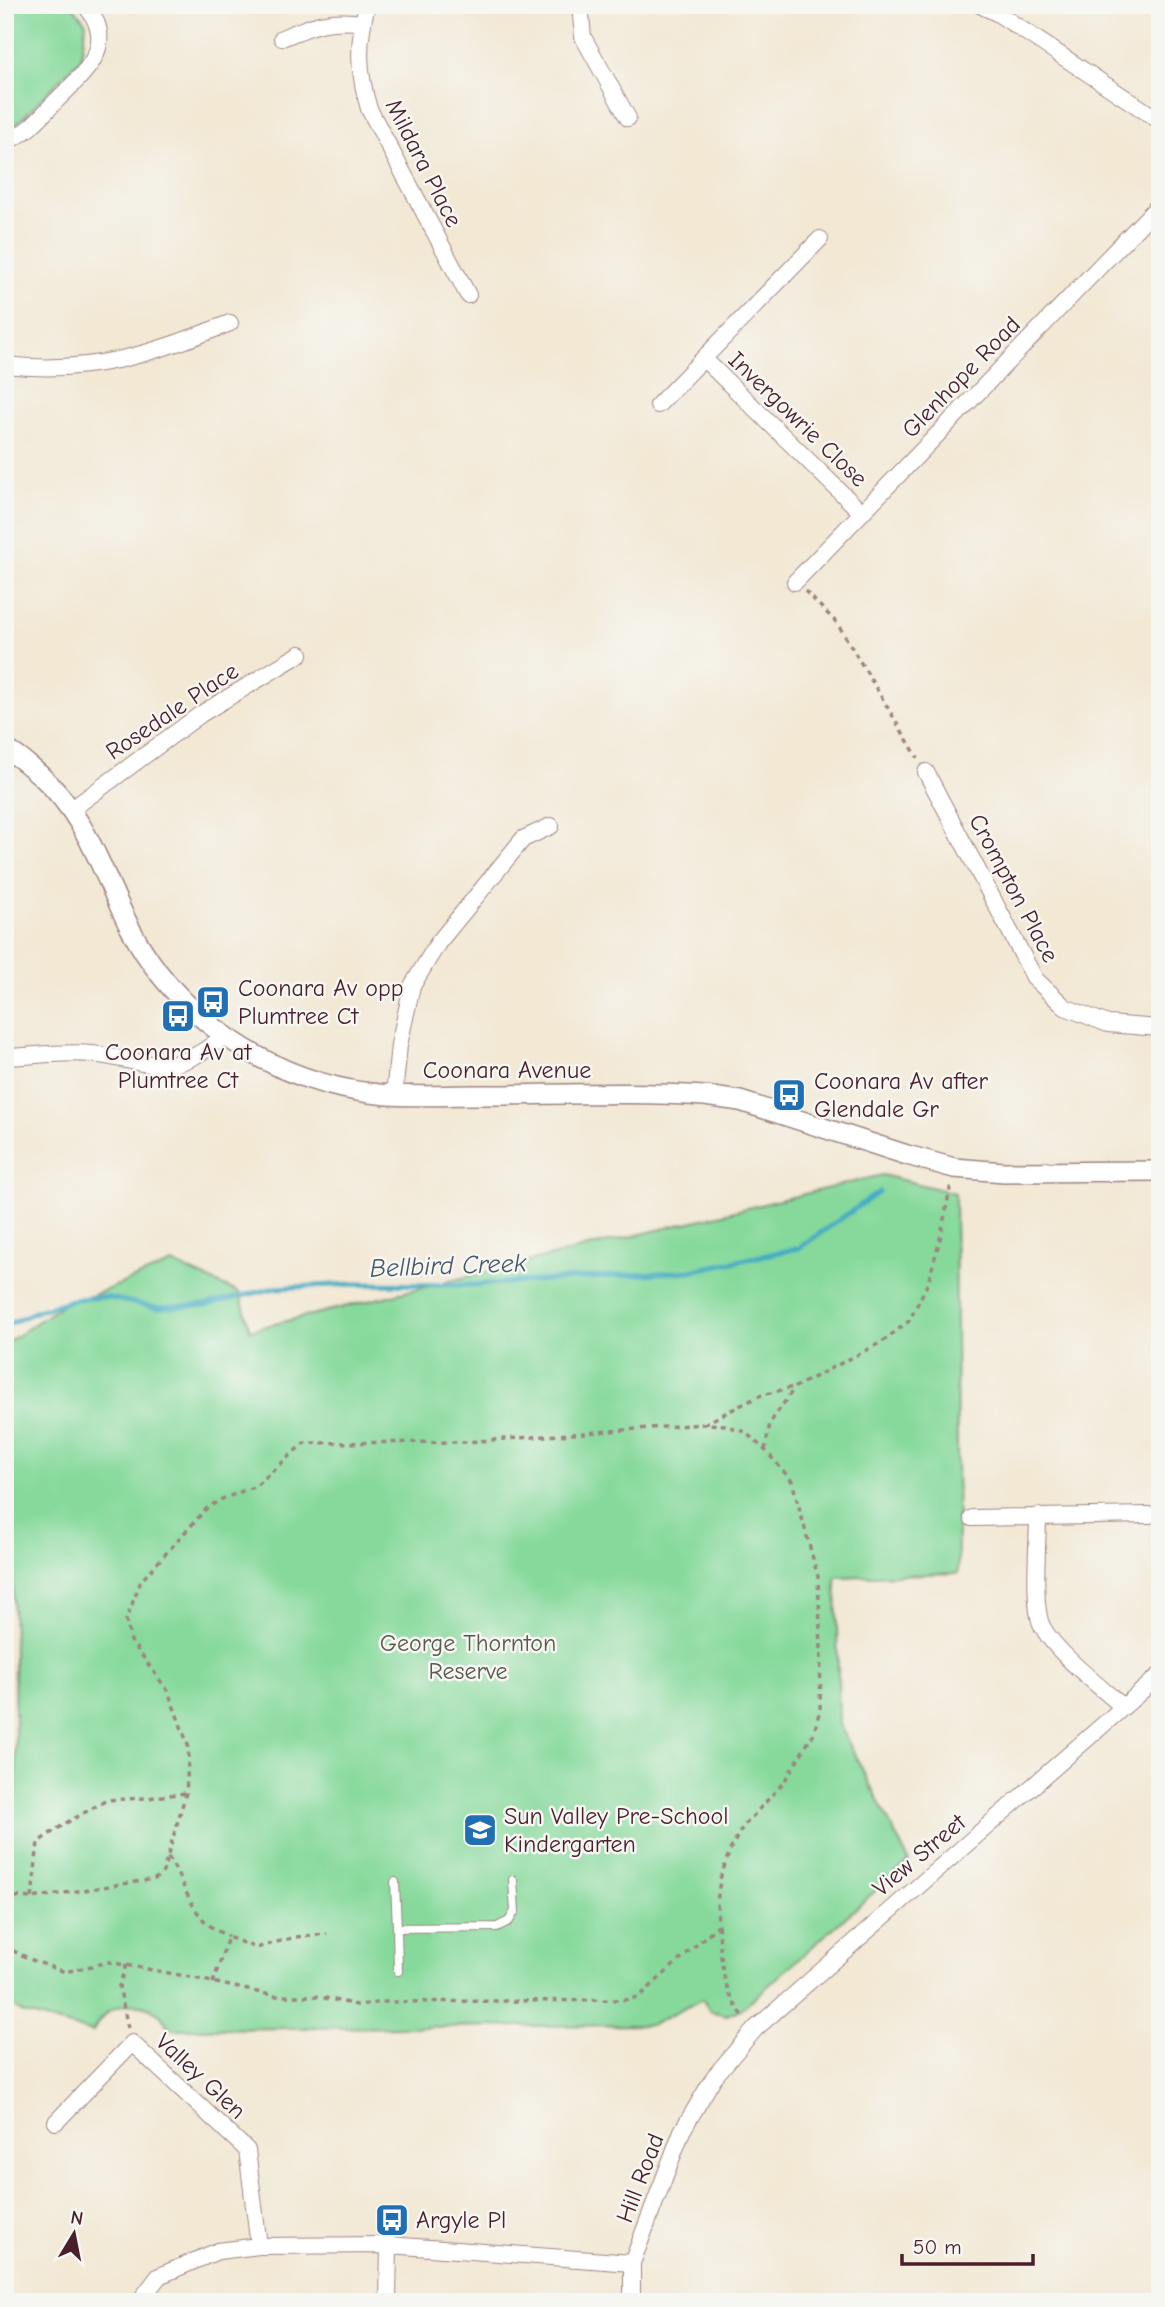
<svg xmlns="http://www.w3.org/2000/svg" width="1165" height="2307" viewBox="0 0 1165 2307" font-family="'Comic Neue',sans-serif">
<rect width="100%" height="100%" fill="#f6f6f2"/>
<filter id="ink" filterUnits="userSpaceOnUse"><feTurbulence type="fractalNoise" baseFrequency=".0143" numOctaves="2"/><feDisplacementMap in="SourceGraphic" scale="14" xChannelSelector="R" yChannelSelector="G"/><feConvolveMatrix kernelMatrix="1 2 1 2 8 2 1 2 1" color-interpolation-filters="sRGB"/></filter>
<filter id="wash" filterUnits="userSpaceOnUse"><feTurbulence type="fractalNoise" baseFrequency=".00686" numOctaves="4" result="noise"/><feDisplacementMap in="SourceGraphic" scale="28" xChannelSelector="R" yChannelSelector="G"/><feGaussianBlur stdDeviation="1.57" result="paint"/><feColorMatrix in="noise" values="0 0 0 0 0 0 0 0 0 0 0 0 0 0 0 0 0 1.4 0 .05"/><feComposite in="paint" operator="in"/></filter>
<g filter="url(#wash)">
<rect width="100%" height="100%" fill="#f2e8d4"/>
<!-- green -->
<g fill="#86d99b" stroke="#687c63" stroke-width="2">
<polygon points="5,5 72,5 86,23 81,58 13,128 5,130"/>
<path d="M882 1175 955 1193 958 1573 836 1577 839 1724 909 1861 743 2008 727 2015 710 2011 702 1999 652 2025 170 2029C166 2023 161 2014 155 2011 134 1996 101 2008 93 2032L23 2013 5 2001V1787L16 1786 11 1468 5 1467V1344L65 1303 91 1296 172 1263 240 1293 250 1330Z"/>
</g>
<g fill="none" stroke-linecap="round" stroke-linejoin="round">
<!-- stream -->
<polyline stroke="#42abc2" stroke-width="5" points="5,1326 37,1311 75,1299 105,1297 158,1308 206,1305 275,1288 353,1284 472,1285 690,1271 799,1248 879,1192"/>
</g>
</g>
<g filter="url(#ink)">
<g fill="none" stroke-linecap="round" stroke-linejoin="round">
<!-- service casing -->
<g stroke="#9e8480" stroke-width="10">
<g id="service">
<polyline points="395,1882 397,1928 497,1927 509,1921 515,1911 513,1880"/>
<polyline points="397,1928 398,1971"/>
</g>
</g>
<!-- minor casing -->
<g stroke="#9e8480" stroke-width="18">
<g id="minor">
<path d="M367 5C357 43 358 72 369 109L468 295"/>
<polyline points="580,5 583,37 628,118"/>
<polyline points="980,5 997,13 1160,121"/>
<path d="M282 38C313 25 329 18 363 23"/>
<path d="M5 141C27 135 41 116 56 101 84 73 120 45 85 5"/>
<polyline points="704,359 861,512"/>
<path d="M5 365C91 375 151 354 230 323"/>
<polyline points="658,405 820,239"/>
<polyline points="795,582 1160,204"/>
<polyline points="926,772 1035,979 1065,1007 1108,1024 1160,1028"/>
<polyline points="72,809 201,714 300,654"/>
<path d="M5 1057C33 1056 64 1051 92 1054 154 1062 169 1081 224 1036"/>
<polyline points="394,1096 399,1045 412,986 438,943 523,839 551,826"/>
<path d="M1038 1516C1038 1543 1033 1597 1040 1621 1049 1648 1101 1687 1123 1707"/>
<polyline points="972,1518 1150,1515"/>
<polyline points="56,2122 132,2043 247,2150 259,2246"/>
<polyline points="139,2302 159,2276 218,2251 259,2246 389,2245 632,2263"/>
<polyline points="388,2302 389,2245"/>
<polyline points="632,2302 632,2263 682,2131 714,2077 755,2029 1160,1675"/>
</g>
</g>
<!-- tertiary casing -->
<g stroke="#9e8480" stroke-width="22">
<path id="tertiary" d="M5 749C18 755 28 765 39 774 89 819 101 871 130 928 177 1018 270 1080 370 1093 405 1098 441 1095 476 1095 552 1095 629 1091 705 1096L740 1101 907 1155 954 1168 1004 1172 1160 1171"/>
</g>
<!-- path -->
<g stroke="#9e8480" stroke-width="3.5" stroke-dasharray="5 5" stroke-linecap="butt">
<polyline points="805,591 837,623 918,758"/>
<polyline points="704,1424 759,1396 793,1387"/>
<polyline points="765,1450 770,1423 795,1387 882,1342 909,1321 928,1283 940,1239 951,1184"/>
<path d="M168 1857C182 1878 189 1908 209 1925 215 1930 222 1933 228 1937"/>
<polyline points="5,1896 32,1898 155,1879 163,1872 186,1793 189,1748 168,1691 131,1641 126,1620 141,1581 207,1508 222,1499 256,1486 304,1443 466,1442 703,1424 725,1425 745,1432 765,1450 792,1481 818,1577 821,1649 820,1709 814,1733 784,1782 742,1828 730,1850 720,1879 717,1903 718,1925 639,1997 624,2000 386,2002 357,2005 316,1996 275,1996 185,1976 109,1962 65,1972 32,1960 5,1947"/>
<polyline points="32,1898 38,1842 66,1823 107,1800 147,1798 186,1793"/>
<path d="M718 1925C722 1961 720 1989 745 2018"/>
<polyline points="126,1965 119,1986 128,2028"/>
<polyline points="213,1983 228,1937 256,1948 295,1937 327,1934"/>
</g>
<!-- service -->
<use href="#service" stroke="#fff" stroke-width="8"/>
<!-- minor -->
<use href="#minor" stroke="#fff" stroke-width="16"/>
<!-- tertiary -->
<use href="#tertiary" stroke="#fff" stroke-width="19"/>
</g>
</g>
<!-- icons -->
<defs>
<g id="bus-square" transform="scale(1.75)"><rect x="-9" y="-9" width="18" height="18" rx="4" fill="#1f6fb2" stroke="#f6f6f2"/><path d="M-5-6H5V4H4V6H2V4H-2V6H-4V4H-5ZM-3.5-4V0h7V-4ZM-3.5 1.2v1.5H-2V1.2ZM2 1.2v1.5H3.5V1.2Z" fill="#fff"/></g>
<g id="school-square" transform="scale(1.75)"><rect x="-9" y="-9" width="18" height="18" rx="4" fill="#1f6fb2" stroke="#f6f6f2"/><path d="M0-5L7-2L0 1L-7-2ZM-4 1L0 2.5L4 1V4Q0 6-4 4Z" fill="#fff"/></g>
</defs>
<g fill-rule="evenodd">
<use href="#bus-square" x="213" y="1002"/>
<use href="#bus-square" x="178" y="1016"/>
<use href="#bus-square" x="789" y="1095"/>
<use href="#school-square" x="480" y="1830"/>
<use href="#bus-square" x="392" y="2220"/>
</g>
<g text-anchor="middle" stroke-width="5" stroke-linejoin="round" paint-order="stroke">
<!-- street labels -->
<g font-size="24" fill="#4a1f2b" stroke="#f6f6f2">
<text transform="translate(424 163) rotate(63)" y="8">Mildara Place</text>
<text transform="translate(961 377) rotate(-46)" y="8">Glenhope Road</text>
<text transform="translate(798 419) rotate(44)" y="8">Invergowrie Close</text>
<text transform="translate(172 711) rotate(-34)" y="8">Rosedale Place</text>
<text transform="translate(1014 888) rotate(62)" y="8">Crompton Place</text>
<text x="507" y="1078">Coonara Avenue</text>
<text transform="translate(919 1855) rotate(-40)" y="8">View Street</text>
<text transform="translate(201 2076) rotate(43)" y="8">Valley Glen</text>
<text transform="translate(640 2178) rotate(-69)" y="8">Hill Road</text>
</g>
<!-- poi labels -->
<g font-size="24" fill="#4a1f2b" stroke="#f6f6f2" text-anchor="start">
<text x="238" y="996">Coonara Av opp<tspan x="238" dy="28">Plumtree Ct</tspan></text>
<text x="178" y="1060" text-anchor="middle">Coonara Av at<tspan x="178" dy="28">Plumtree Ct</tspan></text>
<text x="814" y="1089">Coonara Av after<tspan x="814" dy="28">Glendale Gr</tspan></text>
<text x="504" y="1824">Sun Valley Pre-School<tspan x="504" dy="28">Kindergarten</tspan></text>
<text x="416" y="2228">Argyle Pl</text>
</g>
<!-- park labels -->
<g font-size="24" fill="#5c574d" stroke="#f6f6f2">
<text x="468" y="1651">George Thornton<tspan x="468" dy="28">Reserve</tspan></text>
</g>
<!-- water labels -->
<g font-size="26" font-style="italic" fill="#475767" stroke="#f6f6f2">
<text transform="translate(448 1265) rotate(-2)" y="9">Bellbird Creek</text>
</g>
</g>
<!-- margin -->
<rect width="1165" height="2307" fill="none" stroke="#f6f6f2" stroke-width="28"/>
<!-- north arrow -->
<g transform="translate(74 2234) rotate(10)" stroke="#f6f6f2" stroke-width="5" paint-order="stroke">
<path d="M0-5L12 26L0 18L-12 26Z" fill="#4a1f2b"/>
<text y="-10" font-size="19" font-weight="bold" text-anchor="middle" fill="#4a1f2b">N</text>
</g>
<!-- scale -->
<path d="M902 2254v10h131v-10" fill="none" stroke="#4a1f2b" stroke-width="3.5"/>
<text x="913" y="2254" font-size="21" fill="#4a1f2b" stroke="#f6f6f2" stroke-width="5" paint-order="stroke">50 m</text>
</svg>
